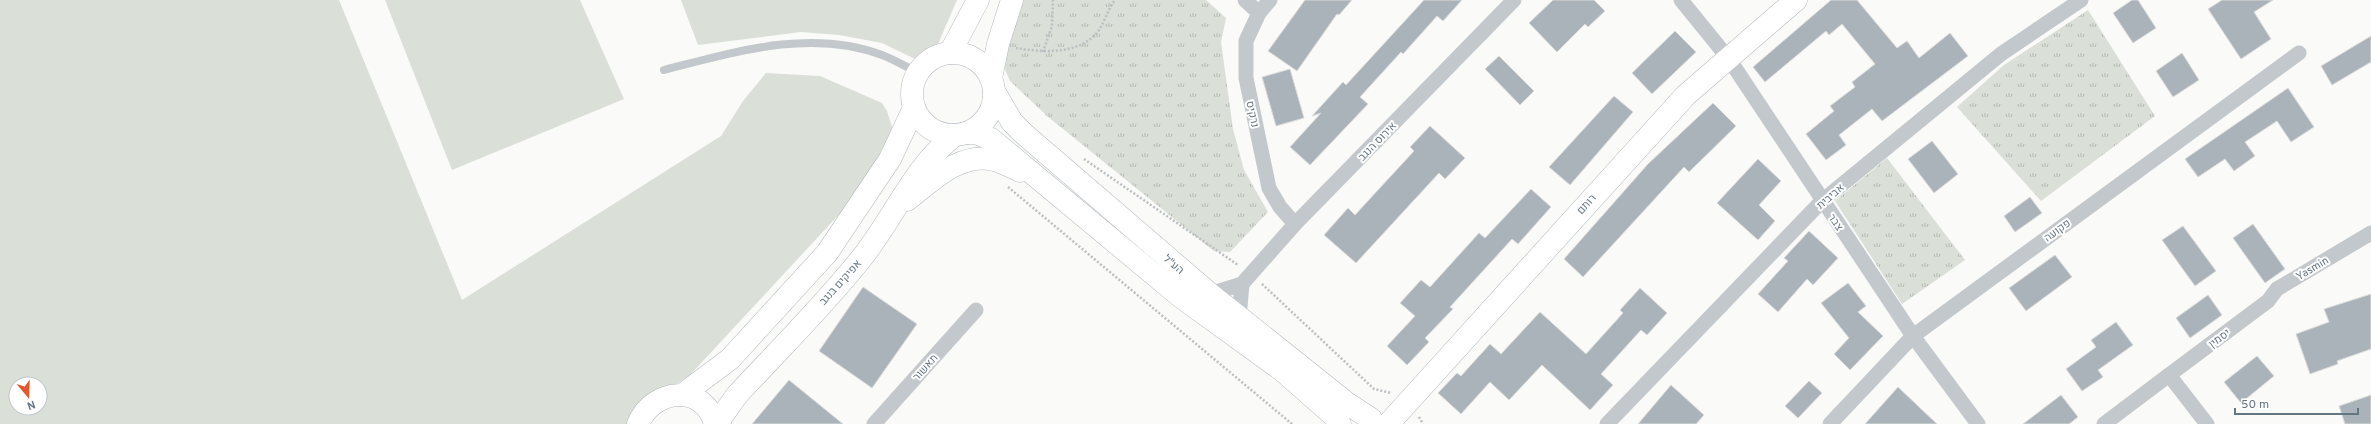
<svg xmlns="http://www.w3.org/2000/svg" width="2371" height="424" viewBox="0 0 2371 424" font-family="Overpass,Heebo,sans-serif">
<defs>
<pattern id="park-tufts" width="24" height="20" patternUnits="userSpaceOnUse"><rect width="24" height="20" fill="#dadfd7"/><path d="M3 7l-1-3M5 7V3M7 7l1-3M15 17l-1-3M17 17v-4M19 17l1-3" fill="none" stroke="#b4b9b4"/></pattern>
</defs>
<rect width="100%" height="100%" fill="#fafaf8"/>
<!-- grass -->
<g fill="#dadfd7" fill-rule="evenodd">
<path d="M0 0H339L462 300 721 136 743 101 766 73 820 76 882 103 887 111 893 130 857 195 690 375 671 387 628 424H0ZM16 384H40V408H16Z"/>
<polygon points="385,0 580,0 624,99 452,170"/>
<polygon points="681,0 957,0 938,44 917,60 882,43 839,35 801,32 698,45"/>
</g>
<!-- park -->
<g fill="url(#park-tufts)">
<polygon points="1020,0 1206,0 1226,18 1221,42 1233,129 1244,170 1268,212 1230,252 1214,251 1047,116 1010,81 1000,58"/>
<polygon points="2088,10 2155,116 2041,201 1957,107 2004,65"/>
<polygon points="1887,158 1965,260 1902,304 1835,201"/>
</g>
<!-- building -->
<g fill="#aab3b9" stroke="#dcdcda">
<polygon points="1305,0 1352,0 1339,15 1337,14 1297,71 1268,51"/>
<polygon points="1424,0 1462,0 1443,21 1437,16 1403,54 1401,52 1360,97 1368,104 1310,165 1290,147 1321,113 1312,116 1343,82 1346,85"/>
<polygon points="1553,0 1594,0 1605,11 1588,27 1585,24 1557,52 1529,23"/>
<polygon points="1831,0 1857,0 1897,48 1907,41 1919,58 1950,33 1968,56 1882,121 1872,109 1839,135 1846,145 1826,160 1806,134 1834,111 1830,106 1855,87 1852,82 1875,64 1842,24 1829,35 1826,31 1765,82 1753,67"/>
<polygon points="2132,0 2138,0 2156,28 2133,43 2113,13"/>
<polygon points="2222,0 2273,0 2254,12 2271,39 2241,59 2208,9"/>
<polygon points="1675,31 1696,52 1652,94 1632,73"/>
<polygon points="2371,36 2371,62 2332,85 2321,66"/>
<polygon points="2182,53 2199,80 2173,97 2156,71"/>
<polygon points="1499,56 1534,91 1520,105 1485,69"/>
<polygon points="1290,69 1304,118 1276,126 1262,77"/>
<polygon points="2288,88 2314,127 2291,142 2277,121 2245,142 2255,156 2234,171 2225,159 2198,177 2185,159"/>
<polygon points="1614,96 1633,112 1570,185 1549,167"/>
<polygon points="1713,103 1736,126 1689,172 1684,167 1583,277 1564,259 1648,164"/>
<polygon points="1430,126 1465,158 1445,179 1439,173 1356,263 1324,235 1348,208 1355,215 1414,151 1410,147"/>
<polygon points="1932,141 1958,174 1934,193 1908,159"/>
<polygon points="1758,159 1781,181 1759,205 1775,221 1758,240 1717,203"/>
<polygon points="1531,189 1551,207 1518,244 1512,239 1450,307 1453,309 1425,338 1429,342 1407,365 1387,346 1415,316 1400,303 1421,280 1430,287 1479,233 1485,238"/>
<polygon points="2030,197 2042,213 2015,232 2004,216"/>
<polygon points="2253,224 2285,269 2265,283 2233,238"/>
<polygon points="2183,226 2216,271 2195,286 2162,240"/>
<polygon points="1809,231 1838,258 1813,285 1807,279 1778,312 1758,294 1788,261 1784,258"/>
<polygon points="2055,255 2072,277 2026,311 2009,288"/>
<polygon points="1848,283 1866,306 1858,312 1883,336 1850,370 1834,354 1849,338 1821,303"/>
<polygon points="863,287 917,324 872,388 819,351"/>
<polygon points="1640,288 1667,313 1647,335 1641,330 1601,374 1613,385 1590,410 1542,365 1509,400 1490,382 1461,414 1438,393 1457,373 1461,376 1490,344 1501,354 1540,312 1586,354 1623,313 1620,310"/>
<polygon points="2371,294 2371,349 2337,361 2338,364 2310,374 2296,334 2329,322 2324,309"/>
<polygon points="2208,295 2222,315 2190,338 2176,318"/>
<polygon points="2116,322 2133,345 2098,370 2103,377 2082,391 2066,369 2096,347 2091,340"/>
<polygon points="2257,356 2274,376 2241,403 2224,382"/>
<polygon points="789,380 843,424 752,424"/>
<polygon points="1809,381 1822,393 1798,418 1785,406"/>
<polygon points="1671,385 1704,415 1696,424 1638,424"/>
<polygon points="1898,387 1937,424 1865,424"/>
<polygon points="2061,395 2078,417 2069,424 2023,424"/>
<polygon points="2371,395 2371,424 2345,424 2339,406"/>
</g>
<g fill="none" stroke-linecap="round" stroke-linejoin="round">
<!-- secondary casing -->
<g stroke="#b3babf" stroke-width="23">
<g id="secondary">
<polyline points="950,53 978,0"/>
<circle cx="953" cy="94" r="41"/>
<polyline points="991,78 998,44 1012,0"/>
<polyline points="994,91 1012,122 1024,134 1210,294 1348,404 1371,419"/>
<polyline points="966,133 976,133 991,139 1181,297 1283,371 1334,416 1340,424"/>
<path d="M907 200C931 182 960 151 994 160 1003 162 1011 167 1020 171"/>
<polyline points="682,395 730,359 827,253 890,159 914,108"/>
<polyline points="1390,422 1686,95 1796,0"/>
<path d="M638 424C653 388 704 383 715 424"/>
<path d="M719 424 722 416 737 395C777 352 823 306 860 260 893 220 913 167 955 135"/>
</g>
</g>
<!-- path -->
<g stroke="#bbbfc2" stroke-width="2.5" stroke-dasharray="2 2" stroke-linecap="butt">
<path d="M1016 48C1041 52 1075 55 1095 35 1104 26 1107 10 1115 0"/>
<polyline points="1043,52 1052,26 1053,0"/>
<polyline points="1084,159 1238,265"/>
<polyline points="1008,187 1292,424"/>
<polyline points="1262,284 1374,389 1391,393"/>
<polyline points="1419,417 1423,424"/>
</g>
<!-- lane -->
<path stroke="#c3c8cc" stroke-width="8" d="M664 70C734 52 811 28 882 55 895 60 906 67 918 72"/>
<!-- street -->
<g stroke="#c3c8cc" stroke-width="15">
<polyline points="1245,0 1259,13"/>
<polyline points="1270,0 1259,13 1246,41 1246,78 1269,188 1280,207 1295,224"/>
<polyline points="1681,0 1729,59 1913,336 1978,424"/>
<polyline points="1210,294 1242,284 1295,224 1514,0"/>
<polyline points="1239,318 1242,284"/>
<polyline points="2169,375 2268,301 2277,289 2371,233"/>
<polyline points="874,424 976,310"/>
<polyline points="1607,424 1822,201 2001,54 2081,0"/>
<polyline points="1830,424 1913,336 2299,53"/>
<polyline points="2104,424 2169,375 2207,424"/>
</g>
<!-- secondary -->
<use href="#secondary" stroke="#fff" stroke-width="22"/>
</g>
<g text-anchor="middle" stroke-width="4" stroke-linejoin="round" paint-order="stroke">
<!-- street labels -->
<g font-size="11" fill="#657683" stroke="#fff">
<text transform="translate(1253 114) rotate(78)" y="4">נרקיס</text>
<text transform="translate(1377 141) rotate(-46)" y="4">אירוס הנגב</text>
<text transform="translate(1830 196) rotate(-41)" y="4">אביבית</text>
<text transform="translate(1586 204) rotate(-48)" y="4">רותם</text>
<text transform="translate(1836 222) rotate(56)" y="4">צבר</text>
<text transform="translate(2057 230) rotate(-36)" y="4">פקועה</text>
<text transform="translate(1174 264) rotate(41)" y="4">הע"ל</text>
<text transform="translate(2312 268) rotate(-31)" y="4">Yasmin</text>
<text transform="translate(840 282) rotate(-48)" y="4">אפיקים בנגב</text>
<text transform="translate(2219 338) rotate(-37)" y="4">יסמין</text>
<text transform="translate(925 367) rotate(-48)" y="4">תאשור</text>
</g>
</g>
<!-- north arrow -->
<g transform="translate(28 396) rotate(161)"><circle r="19" fill="#ffffff" stroke="#c1c8cd"/>
<path d="M0-3L7 15L0 10L-7 15Z" fill="#e4572e"/>
<text y="-6" font-size="11" font-weight="bold" text-anchor="middle" fill="#657683">N</text>
</g>
<!-- scale -->
<path d="M2235 408v6h123v-6" fill="none" stroke="#657683" stroke-width="2"/>
<text x="2241" y="408" font-size="12" fill="#657683" stroke="#ffffff" stroke-width="3" paint-order="stroke">50 m</text>
</svg>
